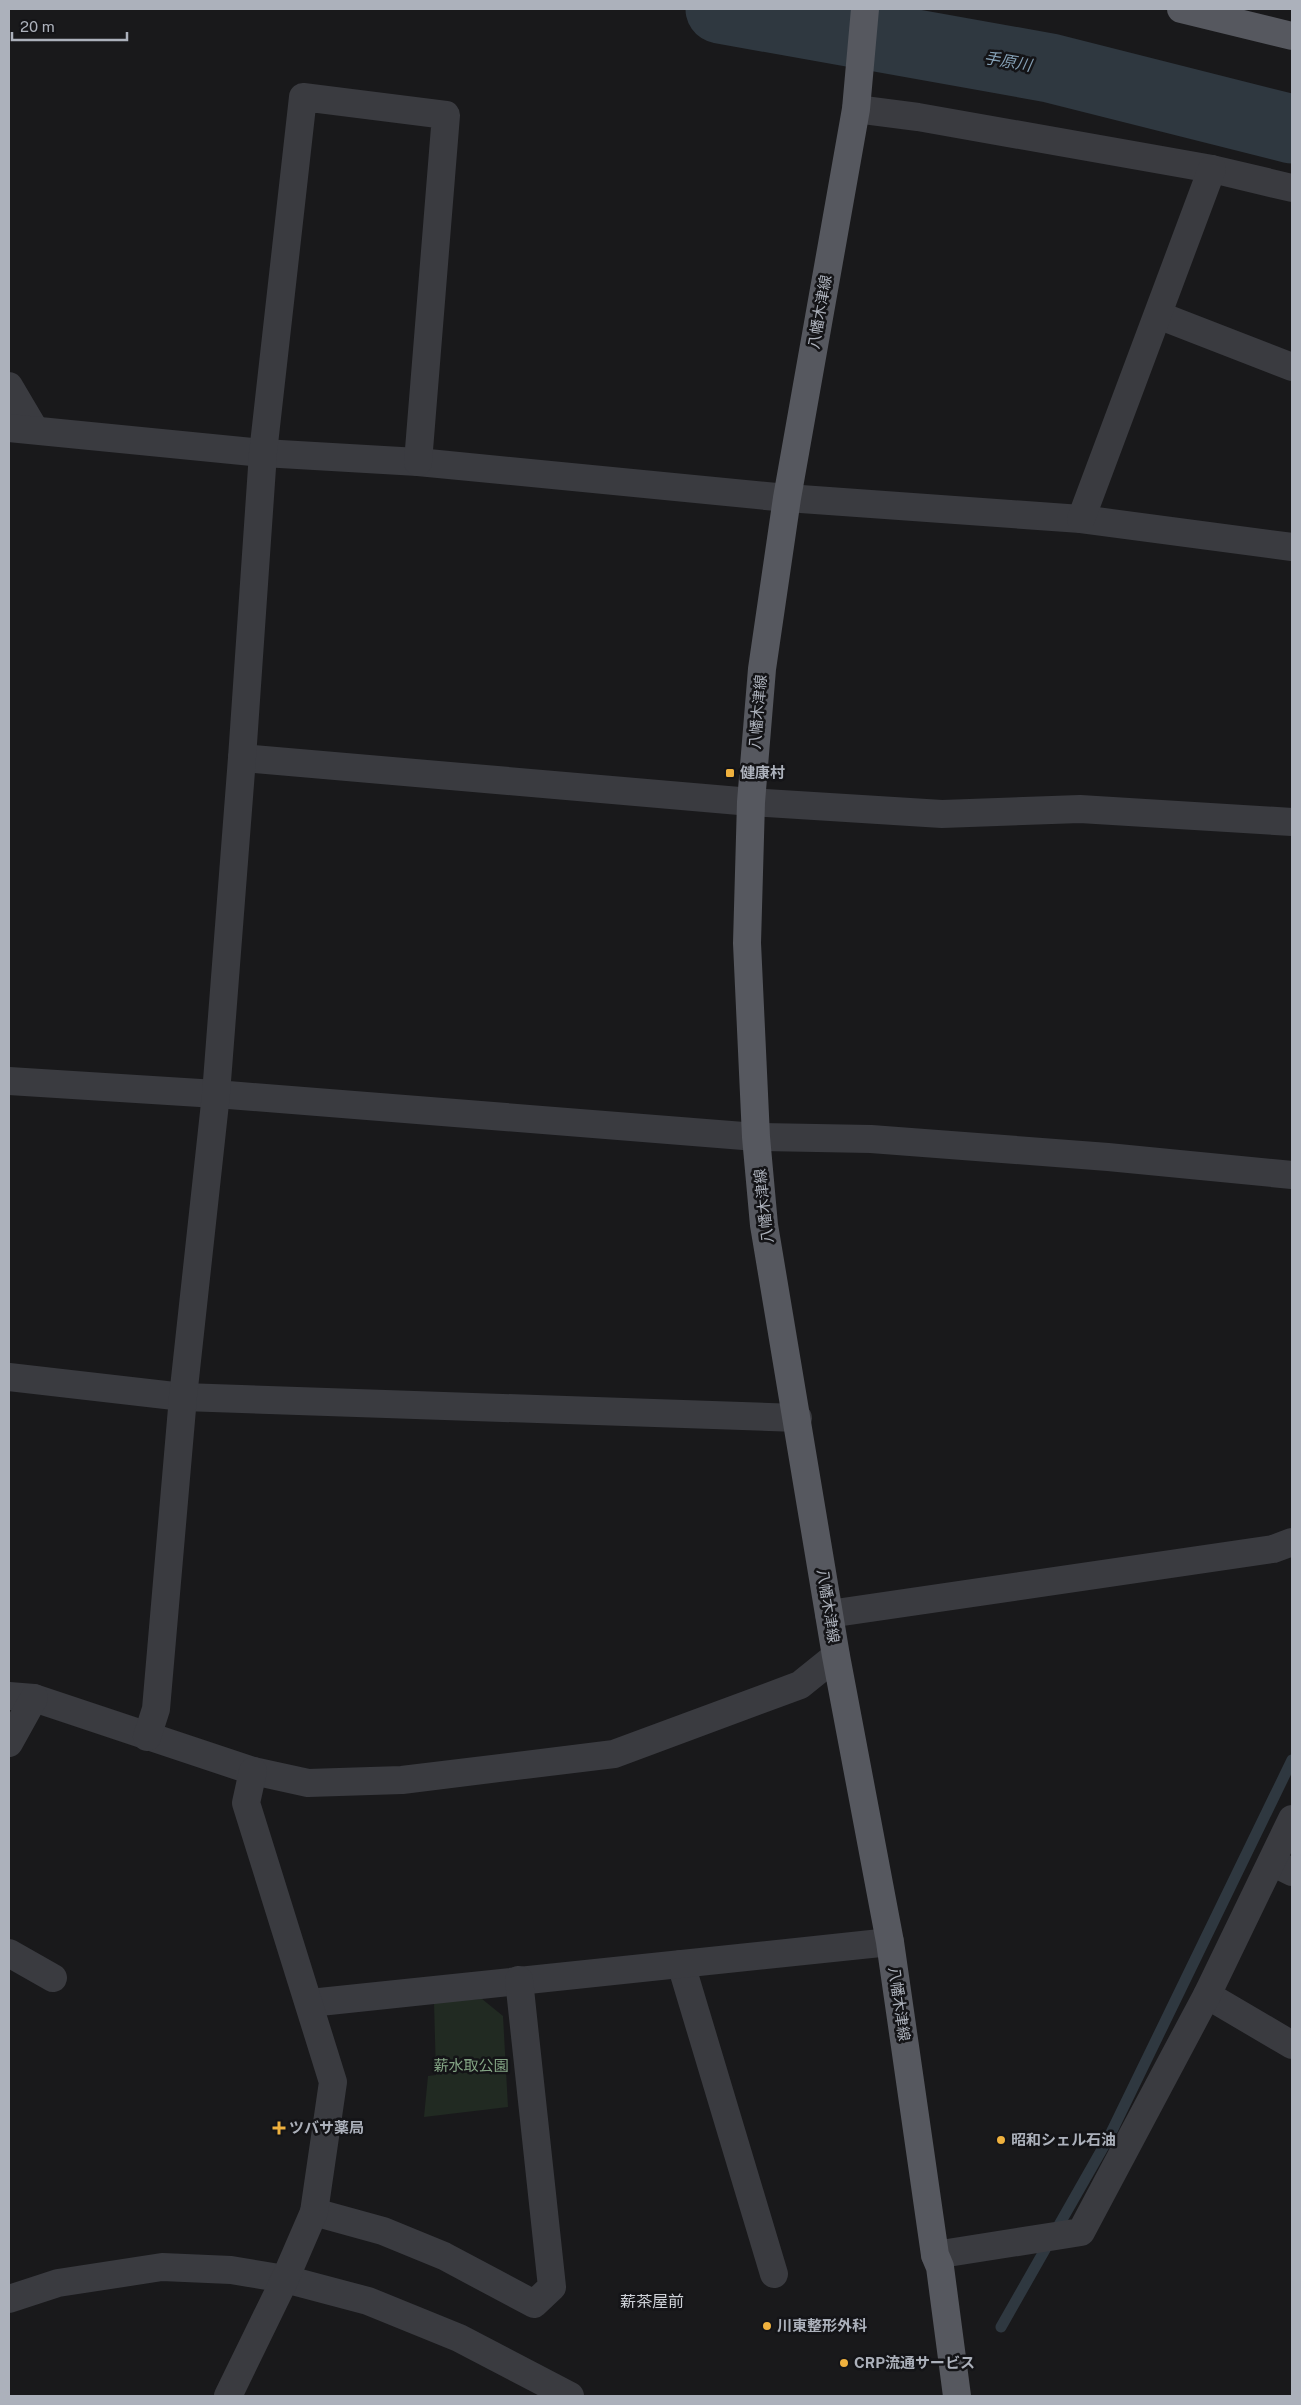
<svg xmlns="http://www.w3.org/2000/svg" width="1301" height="2405" viewBox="0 0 1301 2405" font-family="'Public Sans','Noto Sans JP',sans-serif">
<rect width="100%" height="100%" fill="#19191b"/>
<!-- green -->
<polygon fill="#212a22" points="482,1999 503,2016 508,2107 424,2117 428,2076 436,2075 434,2002"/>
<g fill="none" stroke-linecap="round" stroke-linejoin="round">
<!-- stream -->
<polyline stroke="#2f3840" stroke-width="11" points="1001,2327 1109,2137 1292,1760"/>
<!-- river -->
<polyline stroke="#2f3840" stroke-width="69" points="720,9 1050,68 1292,129"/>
<!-- minor -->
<g stroke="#3a3b40" stroke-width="28">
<polyline points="856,109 918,117 1212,169 1292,188"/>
<polyline points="1158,315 1292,367"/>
<polyline points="9,386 35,430"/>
<polyline points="9,428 263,453 418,462 787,498 1081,519 1292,547"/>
<polyline points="1081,519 1212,169"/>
<polyline points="242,758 751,802 942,814 1080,809 1292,822"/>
<polyline points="9,1081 216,1094 756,1137 871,1139 1108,1157 1292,1175"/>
<polyline points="9,1377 183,1397 798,1418"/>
<polyline points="829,1614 1273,1549 1292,1542"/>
<polyline points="9,1696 34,1698 253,1771 308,1783 402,1780 614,1754 800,1685 836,1656"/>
<polyline points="147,1737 156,1709 183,1397 216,1094 242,758 263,453 303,97 446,115 418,462"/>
<polyline points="9,1743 34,1698"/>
<polyline points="1272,1862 1292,1872"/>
<polyline points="9,1953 53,1978"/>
<polyline points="681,1964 774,2274"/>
<polyline points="1207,1995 1292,2045"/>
<polyline points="310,2003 890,1942"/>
<polyline points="314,2212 383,2231 444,2256 534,2304 552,2287 519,1980"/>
<polyline points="935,2255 1081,2232 1207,1995 1292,1819"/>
<polyline points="9,2299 58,2283 162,2267 231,2270 285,2279 368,2301 459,2338 570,2396"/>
<polyline points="228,2396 285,2279 314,2212 333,2082 246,1803 253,1771"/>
</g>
<!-- major -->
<g stroke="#56585f" stroke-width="28">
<polyline points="865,9 856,109 787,498 762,669 751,802 747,943 756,1137 764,1225 836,1656 890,1942 935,2255 940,2267 957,2396"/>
<polyline points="1181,9 1292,36"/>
</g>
</g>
<!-- markers -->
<g fill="#efb13e" stroke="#141417" stroke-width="2">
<rect x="725" y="768" width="10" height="10" rx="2.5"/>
<path d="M276.5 2120.5h5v5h5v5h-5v5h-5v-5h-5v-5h5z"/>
<circle cx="1001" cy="2140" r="5"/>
<circle cx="767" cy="2326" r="5"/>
<circle cx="844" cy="2363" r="5"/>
</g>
<g text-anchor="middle" stroke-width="5" stroke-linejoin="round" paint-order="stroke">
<!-- street labels -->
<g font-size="15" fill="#acb1bb" stroke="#141417">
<text transform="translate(820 312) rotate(-80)" y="5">八幡木津線</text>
<text transform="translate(758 712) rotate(-85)" y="5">八幡木津線</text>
<text transform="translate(764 1206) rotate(-96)" y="5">八幡木津線</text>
<text transform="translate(828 1606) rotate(81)" y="5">八幡木津線</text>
<text transform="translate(899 2004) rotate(82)" y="5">八幡木津線</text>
</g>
<!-- poi labels -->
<g font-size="15" font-weight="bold" fill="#acb1bb" stroke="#141417" text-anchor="start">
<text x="740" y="778">健康村</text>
<text x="289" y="2133">ツバサ薬局</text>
<text x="1011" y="2145">昭和シェル石油</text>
<text x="777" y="2331">川東整形外科</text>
<text x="854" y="2368">CRP流通サービス</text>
</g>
<!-- park labels -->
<g font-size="15" fill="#84a585" stroke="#141417">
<text x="471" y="2071">薪水取公園</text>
</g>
<!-- water labels -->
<g font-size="16" font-style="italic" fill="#849fb4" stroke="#141417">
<text transform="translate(1008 61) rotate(10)" y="6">手原川</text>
</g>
<!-- neighbourhood labels -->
<g font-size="16" fill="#cdd0d7" stroke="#141417">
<text x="652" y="2307">薪茶屋前</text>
</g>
</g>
<!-- border -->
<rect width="1301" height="2405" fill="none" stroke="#acb1bb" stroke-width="20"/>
<!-- scale -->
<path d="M12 32v8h115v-8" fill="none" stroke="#acb1bb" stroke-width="2.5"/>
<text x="20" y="32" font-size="15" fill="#acb1bb" stroke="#141417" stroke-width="4" paint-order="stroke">20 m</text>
</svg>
